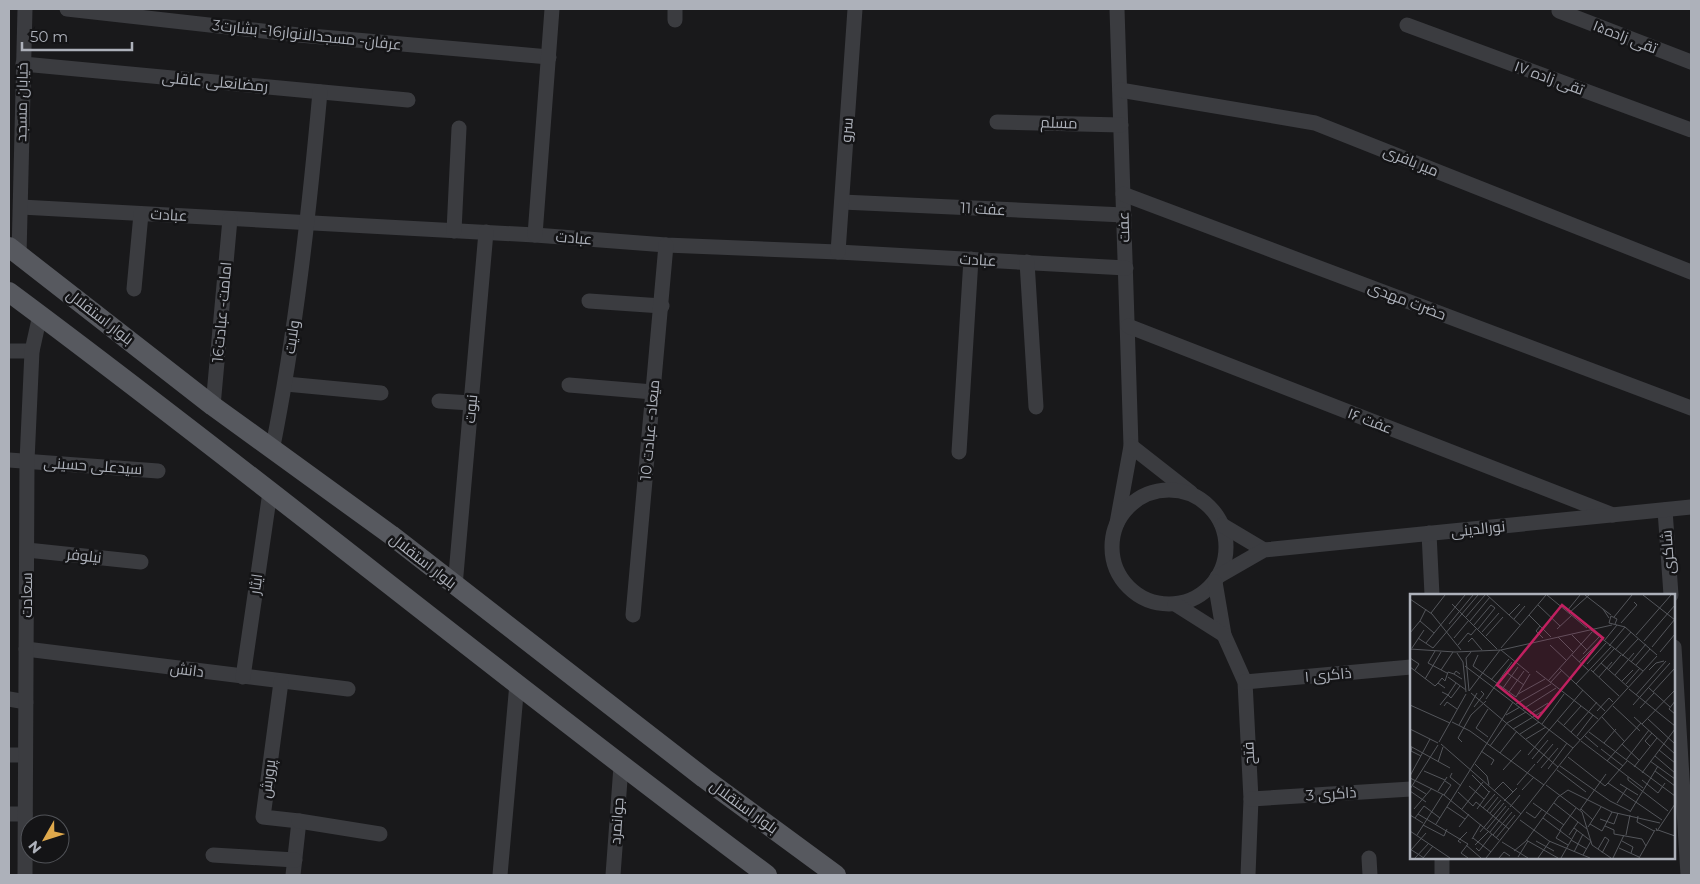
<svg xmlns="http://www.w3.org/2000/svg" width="1700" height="884" viewBox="0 0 1700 884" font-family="Montserrat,Cairo,sans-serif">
<rect width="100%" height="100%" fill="#19191b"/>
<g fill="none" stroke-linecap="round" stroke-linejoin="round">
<!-- minor -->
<g stroke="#3b3c40" stroke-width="15">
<polyline points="67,9 299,35 549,57"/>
<polyline points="1117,9 1131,446 1117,523"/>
<polyline points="1559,11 1691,62"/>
<polyline points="675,20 675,9"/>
<polyline points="1407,25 1691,130"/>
<polyline points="23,64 408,100"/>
<polyline points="1120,90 1315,123 1691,272"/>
<polyline points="997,122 1121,125"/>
<polyline points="1123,194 1691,408"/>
<polyline points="842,202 1124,215"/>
<polyline points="21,207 535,235 666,245 838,252 1126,268"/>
<polyline points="454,231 459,128"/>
<polyline points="535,235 552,9"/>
<polyline points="838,252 855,9"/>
<polyline points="19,255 25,9"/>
<polyline points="1027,262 1036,407"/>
<polyline points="134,289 141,214"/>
<polyline points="589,301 662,306"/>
<polyline points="1128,326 1613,515"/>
<polyline points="9,351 32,351"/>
<polyline points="286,384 381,393"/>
<polyline points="569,385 653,392"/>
<polyline points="439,401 471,403"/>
<polyline points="213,406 230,219"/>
<polyline points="1131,446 1191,493"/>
<path d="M272 451C296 332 309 212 320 92"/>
<polyline points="959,452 971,259"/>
<polyline points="9,460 158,471"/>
<circle cx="1169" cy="547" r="57"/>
<polyline points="1665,510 1671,595"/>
<polyline points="1222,525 1264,550"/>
<polyline points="1429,533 1432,595"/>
<polyline points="27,550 141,562"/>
<polyline points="1217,577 1264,550 1691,507"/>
<polyline points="1215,582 1224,635 1245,682 1251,799 1248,875"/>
<polyline points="455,586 486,232"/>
<polyline points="1175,604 1224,635"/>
<polyline points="633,615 666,245"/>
<polyline points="1674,647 1688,875"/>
<polyline points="26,649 348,689"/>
<polyline points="243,677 270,492"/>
<polyline points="281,682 263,817 299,821 293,875"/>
<polyline points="1245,682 1411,667"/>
<polyline points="9,699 26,702"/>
<polyline points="9,755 25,755"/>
<polyline points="1251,799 1411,789"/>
<polyline points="9,814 25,814"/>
<polyline points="299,821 380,834"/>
<polyline points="213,855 295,860"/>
<polyline points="1369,858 1370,875"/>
<polyline points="1442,858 1442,875"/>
<polyline points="25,875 27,461 32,351 40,315"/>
<polyline points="500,875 517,683"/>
<polyline points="613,875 621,766"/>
</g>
<!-- major -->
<g stroke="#57595f" stroke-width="20">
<polyline points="9,247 213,406 391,535 704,778 836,875"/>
<path d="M9 292C265 482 511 685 767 875"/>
</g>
</g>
<g text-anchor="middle" stroke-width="5" stroke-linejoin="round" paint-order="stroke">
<!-- street labels -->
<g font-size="15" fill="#adb1ba" stroke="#141416">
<text transform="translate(307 35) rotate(6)" y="5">عرفان- مسجدالانوار16- بشارت3</text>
<text transform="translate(1625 37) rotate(21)" y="5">تقی زاده۱۵</text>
<text transform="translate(1549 78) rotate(20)" y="5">تقی زاده ۱۷</text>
<text transform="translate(215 82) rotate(5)" y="5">رمضانعلی عاقلی</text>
<text transform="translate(22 102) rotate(-89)" y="5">خیابان مسجد</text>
<text transform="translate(1059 123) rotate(2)" y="5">مسلم</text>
<text transform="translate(847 130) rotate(-86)" y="5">سرو</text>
<text transform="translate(1411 161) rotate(22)" y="5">میر بافری</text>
<text transform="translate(983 209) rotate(3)" y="5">عفت 11</text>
<text transform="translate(169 215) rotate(3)" y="5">عبادت</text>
<text transform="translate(1124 227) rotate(-92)" y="5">عفت</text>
<text transform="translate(574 238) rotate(5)" y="5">عبادت</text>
<text transform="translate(978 260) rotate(3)" y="5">عبادت</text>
<text transform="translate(1407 301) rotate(21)" y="5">حضرت مهدی</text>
<text transform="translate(222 312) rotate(-85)" y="5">امامت- عبادت16</text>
<text transform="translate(100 317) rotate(38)" y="5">بلوار استقلال</text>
<text transform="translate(292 337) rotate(-82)" y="5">ولایت</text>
<text transform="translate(471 409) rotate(-85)" y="5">نبوت</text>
<text transform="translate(1370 421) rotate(21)" y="5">عفت ۱۶</text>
<text transform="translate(650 430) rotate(-85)" y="5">میعاد- عبادت 10</text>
<text transform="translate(93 466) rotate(4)" y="5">سیدعلی حسینی</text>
<text transform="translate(1478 529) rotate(-6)" y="5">نورالدینی</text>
<text transform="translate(1668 552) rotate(-94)" y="5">شاکری</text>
<text transform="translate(84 556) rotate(6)" y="5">نیلوفر</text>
<text transform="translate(423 561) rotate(38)" y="5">بلوار استقلال</text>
<text transform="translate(256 584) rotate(-82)" y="5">ایثار</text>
<text transform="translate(27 595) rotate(-90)" y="5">سعادت</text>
<text transform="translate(187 670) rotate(7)" y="5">دانش</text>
<text transform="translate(1328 675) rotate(-5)" y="5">ذاکری ۱</text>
<text transform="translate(1249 753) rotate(-93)" y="5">فتح</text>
<text transform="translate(268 779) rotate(-83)" y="5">پرورش</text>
<text transform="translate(1331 794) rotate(-4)" y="5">ذاکری 3</text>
<text transform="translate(744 807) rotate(36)" y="5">بلوار استقلال</text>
<text transform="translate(617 821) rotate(-86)" y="5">جوانمرد</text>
</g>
</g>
<!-- overview -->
<g transform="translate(1410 594)">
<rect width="265" height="265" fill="#19191b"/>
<path fill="none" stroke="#54565b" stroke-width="1" d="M77 1 110 31M137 1 177 34M175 1 193 15M233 1 265 26M0 5 22 20 51 56M42 10 87 55M128 11 150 32M16 15 10 27 24 39M157 17 170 1M21 19 35 1M159 19 179 1M99 21 110 10M119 21 141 43M56 23 75 1M204 23 222 1M199 24 193 15 201 21M104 25 115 12M60 27 80 3M211 29 227 11 224 8M39 30 63 1M205 30 207 25 201 22 199 29 215 33 247 61M64 31 81 11 85 14 68 35M130 32 126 37 133 44M147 35 162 21M181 36 233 77M72 38 89 19M0 39 10 27M162 41 177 56M226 41 261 1M76 42 93 23M148 43 163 58M8 44 23 54M44 44 59 26M194 47 207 31M234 47 265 11M58 48 62 44 72 56M16 49 55 1M48 51 58 39 61 41 67 34M140 51 156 66M199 52 215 33M242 53 265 25M2 54 14 36M23 54 68 1M91 54 136 1M0 55 45 58 91 56 202 31M91 56 119 79M205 56 221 38M25 57 18 69 37 79M250 58 265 40M47 59 53 68 56 98M173 60 189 43M68 61 63 72 106 103M162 61 179 77M212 62 228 45M0 64 9 70 5 76M169 68 192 45M221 68 236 50M191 69 218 93M177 70 196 49M226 71 240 55M55 72 163 154M0 73 25 92 28 89M149 74 195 117M199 75 211 61M31 76 43 58M181 76 209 102M239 76 246 69 254 67M126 77 188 125M96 78 114 91M183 78 204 55M50 80 46 77 44 80 52 85M205 81 224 59M38 83 56 96M189 83 202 68M15 85 31 58M81 86 99 65M138 87 182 38M212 87 223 76M46 89 38 101 41 104 50 92M140 89 152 76M166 90 201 53M216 90 230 74M35 94 28 89 32 84 35 87 38 78 44 80M93 94 108 73M239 94 260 113M219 95 265 132M59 97 90 56M59 97 56 64 61 58M99 98 114 77M243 98 265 74M61 99 148 173M108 100 135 85M226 101 256 67M106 103 120 80M76 105 102 68M265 107 259 115 265 120M106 110 141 90M0 111 40 129M30 111 38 101 32 98M223 111 260 69M34 112 37 108 47 115M203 112 230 137M64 113 74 100 71 97M230 114 244 99M113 115 146 94M187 117 199 104 203 108M120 120 138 109M96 121 110 113M192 123 214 147M224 123 265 160M238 125 265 150M147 126 170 146M42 128 60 137 134 191M132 130 154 100M232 130 265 96M49 131 67 99M154 131 171 112M0 135 28 149M103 135 133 117M161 138 187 108M179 138 265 202M110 140 129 128M167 142 183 121M175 142 188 153M78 143 66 134 78 115M116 145 136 133M171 147 233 194M29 148 56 100M52 148 48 144 61 121 76 107M194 149 206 135M31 150 111 220M212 150 229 166M0 152 40 174M80 152 97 129 116 118M240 152 235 147 242 139M2 153 1 157 11 162M191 155 213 172M249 156 265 169M71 157 84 166 81 171M90 159 107 137M118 161 173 96M245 162 265 179M158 163 195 192 198 189 252 226M122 165 138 146M216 166 239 136M197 167 231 129M240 167 265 185M28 168 33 153M127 169 143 150M65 170 77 182 79 191M150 172 200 207 220 217M224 173 247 144M131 174 148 154M138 175 157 149M93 176 111 156M147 176 176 198M14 177 35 186M245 177 265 192M42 179 40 183 51 192M232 179 265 135M62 181 79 198M0 182 20 145M218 183V186L258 217M0 184 34 201 89 246M232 186 248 199 255 189M198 189 217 167M210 190 228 201M107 191 125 170M136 191 172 218 182 251 201 264M3 192 16 200M59 192 74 205M0 195 28 151M112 196 124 183M0 197 16 208M28 197 37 183M84 197 93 188 103 198M48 198 63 212 66 208 99 235M34 201 41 191 35 187M94 207 107 194M123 209 154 231M144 209 177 235M207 209 217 194M37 213 55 225M100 213 110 201M73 214 85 200M4 215 22 194M52 215 73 188M67 215 80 197M171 215 183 226M170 216 196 180M77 217 88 203M116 218 125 224 132 215M220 218 248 172M80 219 91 206M8 220 58 250 51 259 58 264M0 221 13 229M228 222 227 228 244 237M5 224 14 212 30 224M133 224 161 245M190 225 204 230 208 219M110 226 139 247 180 264M26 230 103 108M180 230 192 237 202 218M13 231 34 242 37 235M195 232 204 236V240L232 245 236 252M49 233 59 220M178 233 191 213M164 234 181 247 173 261M246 234 247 237 265 210M77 235 96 212M150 236 166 214M151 236 146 244 158 251M248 236 265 242M0 237 40 264M70 238 94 209M80 238 99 214M7 241 33 200M83 241 102 218M159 241 168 228M216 241 220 221M63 244 81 258M86 244 105 221M62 245 71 230M116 246 148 264M161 246 177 255M126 247 144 257M212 247 223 253 221 259M92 248 118 264M51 249 48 247 57 238M56 251 71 264M65 251 79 237M66 254 69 257 82 240M209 254 229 263M0 255 14 264M188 255 195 243 199 246 192 259M1 256 16 239M104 257 116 247 148 203 158 196 202 218 250 229M164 258 173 240M108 263 118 247M5 264 19 249M13 264 23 252M76 264 163 154 247 62M89 264 94 258 100 262M128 264 140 247M151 264 167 236M203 264 214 241M229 264 245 236"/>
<path fill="#c12060" fill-opacity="0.15" stroke="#c12060" stroke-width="2.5" d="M152 11 193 44 128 124 87 91Z"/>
<rect width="265" height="265" fill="none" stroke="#adb1ba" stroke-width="2.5"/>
</g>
<!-- border -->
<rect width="1700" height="884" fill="none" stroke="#adb1ba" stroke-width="20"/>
<!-- north arrow -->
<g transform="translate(45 839) rotate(231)"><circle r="24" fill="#141416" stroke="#515358"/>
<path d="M0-4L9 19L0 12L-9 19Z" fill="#e0a94c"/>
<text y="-8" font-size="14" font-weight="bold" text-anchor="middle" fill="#adb1ba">N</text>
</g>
<!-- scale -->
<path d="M22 42v8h110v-8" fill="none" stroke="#adb1ba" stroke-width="2.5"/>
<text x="30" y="42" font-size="15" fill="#adb1ba" stroke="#141416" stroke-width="4" paint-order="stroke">50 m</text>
</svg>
